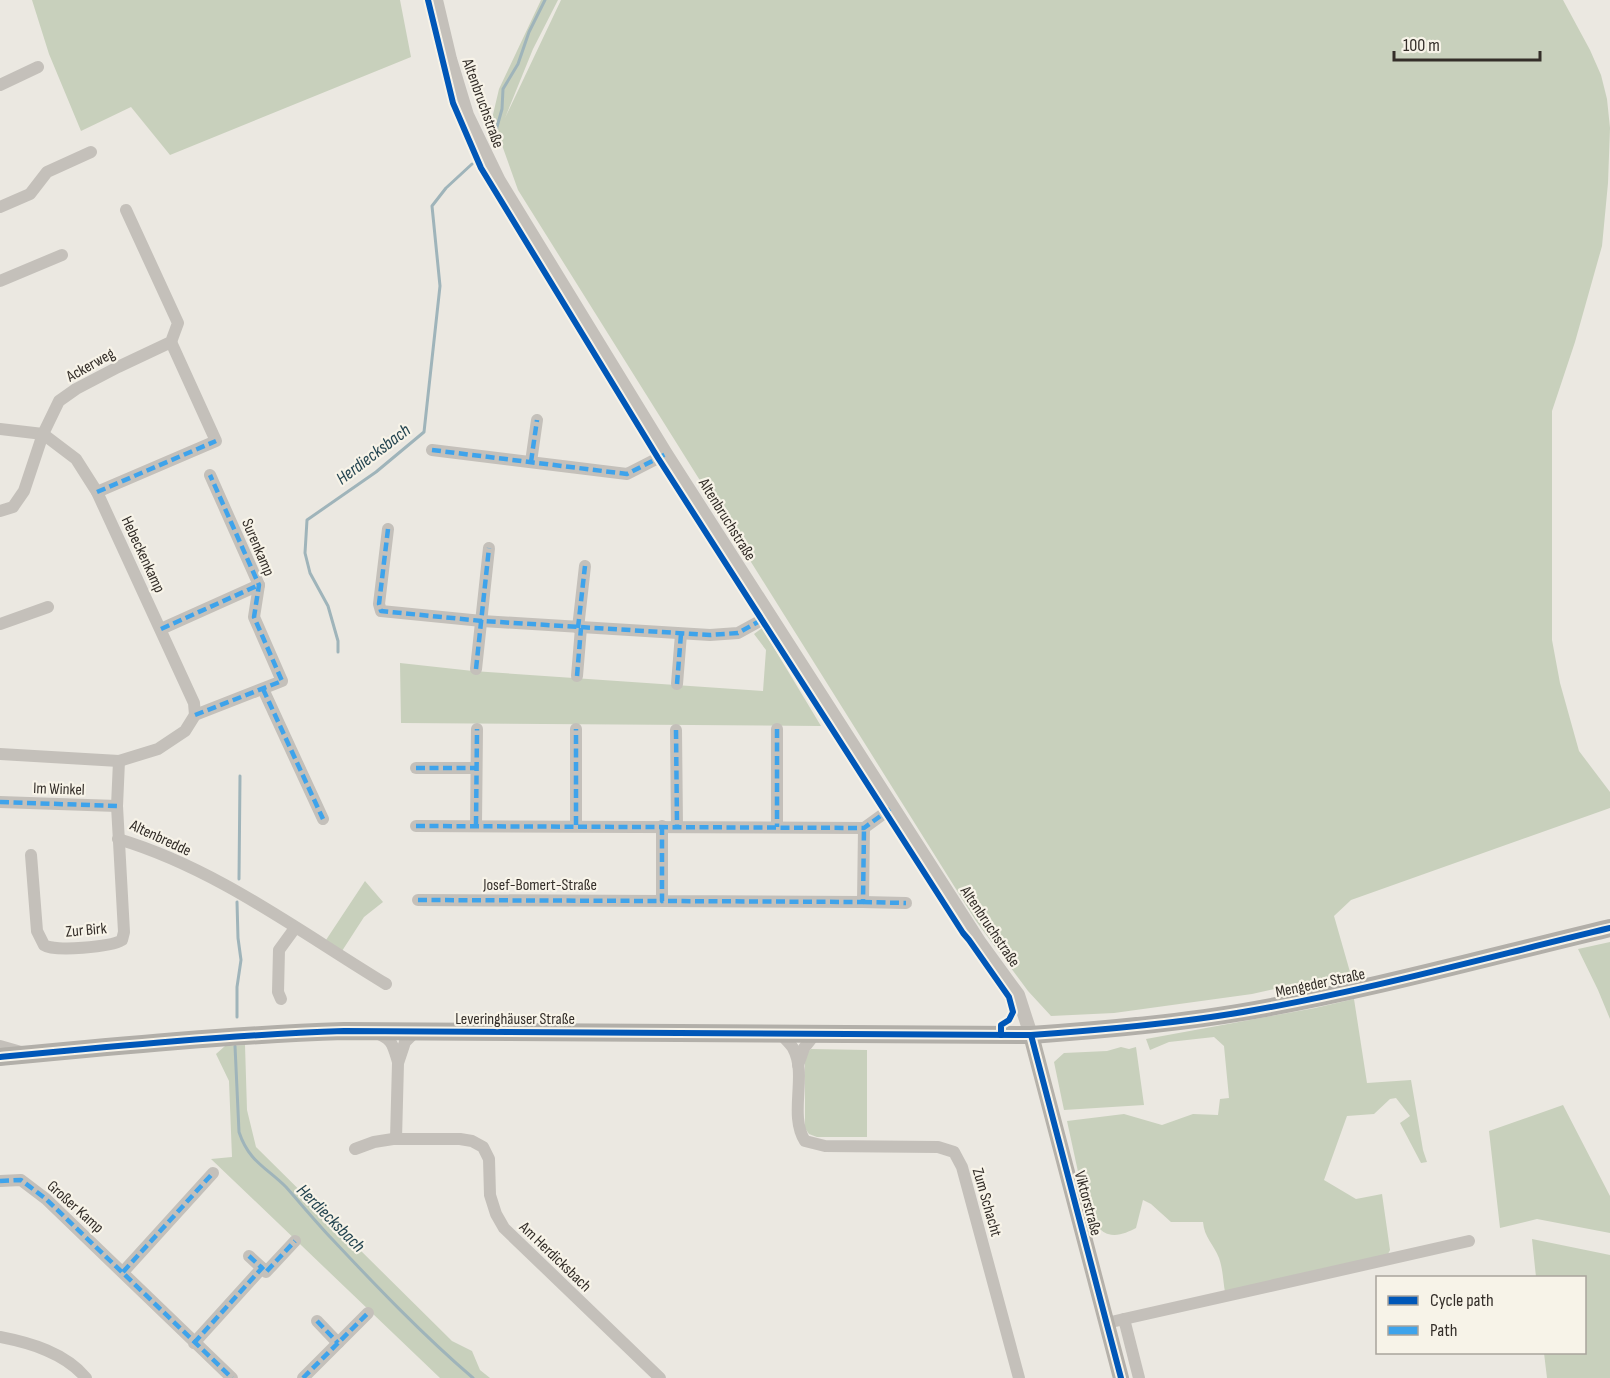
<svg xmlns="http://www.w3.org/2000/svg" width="1610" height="1378" viewBox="0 0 1610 1378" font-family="'Sofia Sans Condensed',sans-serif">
<rect width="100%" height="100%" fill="#ebe8e1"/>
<!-- green -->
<g fill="#c8d0bc">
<polygon points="32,0 400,0 411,57 170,155 131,107 81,131 49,54"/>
<polygon points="541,0 558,0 533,49 505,118 561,0 1563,0 1590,50 1601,75 1607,99 1610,128 1608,183 1602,246 1575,342 1552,411 1552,640 1560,683 1579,751 1610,792 1610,808 1351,900 1334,916 1350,972 1252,994 1114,1013 1051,1016 1028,991 976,921 518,190 498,134 491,123 499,89"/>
<polygon points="762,628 821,726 401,723 400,663 473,671 763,691 766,650 754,634"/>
<polygon points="365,881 383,902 364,917 342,951 326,940"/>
<polygon points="1610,942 1610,1019 1598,990 1578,949"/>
<path d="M1354 999 1367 1083 1411 1080 1423 1150 1427 1162 1421 1163 1400 1123 1410 1116 1396 1098 1390 1099 1374 1114 1347 1116 1324 1180 1356 1199 1382 1194 1390 1250 1388 1254 1225 1292C1223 1281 1223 1269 1219 1258 1214 1245 1204 1237 1203 1222H1171L1151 1204 1143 1200 1136 1228C1128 1232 1118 1237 1108 1234 1099 1231 1103 1227 1090 1227L1067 1121 1124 1114 1162 1125 1193 1114 1218 1115 1220 1099 1229 1098 1224 1046 1214 1037 1169 1042 1150 1050 1146 1039 1315 1008Z"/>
<polygon points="245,1045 247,1110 256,1147 452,1341 472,1351 480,1370 490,1378 440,1378 211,1159 232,1157 229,1081 216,1054 225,1046"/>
<polygon points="1121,1047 1129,1049 1136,1047 1144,1105 1064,1110 1054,1062 1064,1053 1107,1051"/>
<polygon points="811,1049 867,1050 867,1137 817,1137 809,1134 805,1128 805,1061 806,1054"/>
<polygon points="1563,1105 1610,1196 1610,1233 1537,1219 1500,1228 1489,1131"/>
<polygon points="1532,1239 1610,1255 1610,1378 1547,1378 1544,1353 1584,1352 1584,1278 1536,1277"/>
</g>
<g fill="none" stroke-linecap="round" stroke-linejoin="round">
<!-- stream -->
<g stroke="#9fb4ba" stroke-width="3">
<polyline points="493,141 502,109 503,89 518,64 529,32 545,0"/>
<polyline points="338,652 338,641 328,606 310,573 305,553 307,520 376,472 424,432 440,286 432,206 446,188 472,164"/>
<polyline points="239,879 240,776"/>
<polyline points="237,902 238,938 241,960 237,987 237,1017"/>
<path d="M235 1046 239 1132C249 1162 266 1167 286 1187 301 1204 316 1222 332 1239 377 1287 423 1335 473 1378"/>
</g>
<!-- minor -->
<g stroke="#c4c0ba" stroke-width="12">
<polyline points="0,85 38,67"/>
<polyline points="0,207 30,194 47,172 91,152"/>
<polyline points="0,281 62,255"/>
<polyline points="0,429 43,434 76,459 97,492 194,703 195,715"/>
<polyline points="432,450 627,474 666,454"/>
<polyline points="531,462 537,420"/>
<polyline points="97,492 216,441 171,342"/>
<polyline points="0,511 13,507 24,491 43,434 59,401 76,389 118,367 171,342 178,323 126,210"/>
<polyline points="388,529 379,604 381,611 482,621 710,635 738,633 769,616"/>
<polyline points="0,624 48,607"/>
<polyline points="578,628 585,566"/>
<polyline points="161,629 259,585"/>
<polyline points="476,669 489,548"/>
<polyline points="577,676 581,628"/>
<polyline points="677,684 681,634"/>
<polyline points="263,689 323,819"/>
<polyline points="777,729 777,827"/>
<polyline points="676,730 677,826"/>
<polyline points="0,754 119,761 158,749 185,731 195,715 282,681 254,617 259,585 210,475"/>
<polyline points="416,768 476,768"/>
<polyline points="0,802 117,806"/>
<polyline points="476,825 477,729"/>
<polyline points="576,825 576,729"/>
<polyline points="416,826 864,828 893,807"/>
<polyline points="662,826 662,901 863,902 864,828"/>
<path d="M118 839C216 868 300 932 386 984"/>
<path d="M31 855 37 931 44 945C54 952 111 947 122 940L124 932 117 806 119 761"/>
<polyline points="418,900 662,901"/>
<polyline points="863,902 906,903"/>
<polyline points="281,999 278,992 279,950 295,928"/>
<path d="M375 1033C393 1038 393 1046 398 1062"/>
<path d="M781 1034C784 1038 790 1043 793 1048 808 1075 788 1114 805 1141L825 1146 938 1147 954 1152 962 1167 1019 1378"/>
<polyline points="0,1046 21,1052"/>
<polyline points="798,1065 804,1048 815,1034"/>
<polyline points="396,1139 398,1063 405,1042 416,1031"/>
<polyline points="355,1149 374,1142 393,1139 460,1139 472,1141 483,1147 489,1159 490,1195 496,1214 504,1228 660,1378"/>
<polyline points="0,1181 21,1180 46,1199 232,1378"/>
<polyline points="249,1256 262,1268"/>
<polyline points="123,1272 213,1173"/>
<polyline points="1124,1319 1469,1241"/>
<polyline points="317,1321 338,1343"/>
<polyline points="1107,1323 1124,1319 1139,1378"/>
<path d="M0 1337C31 1343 65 1353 86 1378"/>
<polyline points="194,1343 262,1268 266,1272 295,1241"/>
<polyline points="303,1378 368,1313"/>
</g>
<!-- tertiary -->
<polyline stroke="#c4c0ba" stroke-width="14" points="436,0 450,59 467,115 499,181 666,454 980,943 1018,995 1031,1035"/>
<!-- secondary -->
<polyline stroke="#b5b1aa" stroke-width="16" points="1031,1035 1121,1378"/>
<!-- primary -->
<path stroke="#b2afa9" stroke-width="18" d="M0 1057C115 1046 229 1035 344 1031L1031 1035C1102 1030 1173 1024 1243 1012 1366 991 1488 957 1610 928"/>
<!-- quiet -->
<g stroke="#3ea3eb" stroke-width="4.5" stroke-dasharray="9 4.5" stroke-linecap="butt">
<polyline points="432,450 627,474 666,454"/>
<polyline points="531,462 537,420"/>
<polyline points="97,492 216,441"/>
<polyline points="388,529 379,604 381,611 482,621 710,635 738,633 765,618"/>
<polyline points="578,628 585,566"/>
<polyline points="161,629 259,585"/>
<polyline points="476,669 489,548"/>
<polyline points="577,676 581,628"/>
<polyline points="677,684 681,634"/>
<polyline points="263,689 323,819"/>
<polyline points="195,715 282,681 254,617 259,585 210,475"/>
<polyline points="777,729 777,827"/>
<polyline points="676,730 677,826"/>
<polyline points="416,768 476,768"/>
<polyline points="0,802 117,806"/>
<polyline points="476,825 477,729"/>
<polyline points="576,825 576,729"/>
<polyline points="416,826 864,828 890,809"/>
<polyline points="662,826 662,901 863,902 864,828"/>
<polyline points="418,900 662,901"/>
<polyline points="863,902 906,903"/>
<polyline points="0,1181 21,1180 46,1199 232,1378"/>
<polyline points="249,1256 262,1268"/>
<polyline points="123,1272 213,1173"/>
<polyline points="317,1321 338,1343"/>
<polyline points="194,1343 262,1268 266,1272 295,1241"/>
<polyline points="303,1378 368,1313"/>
</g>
<!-- cycleway casing -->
<g stroke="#f7f3e8" stroke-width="10">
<g id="cycleway">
<polyline points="428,0 453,103 481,168 658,458 963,933 969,940 1009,997 1013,1012 1009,1020 1001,1025 1001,1035"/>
<polyline points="1031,1035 1121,1378"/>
<path d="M0 1057C115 1046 229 1035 344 1031L1031 1035C1102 1030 1173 1024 1243 1012 1366 991 1488 957 1610 928"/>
</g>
</g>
<!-- cycleway -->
<use href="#cycleway" stroke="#0057b8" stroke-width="6"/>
</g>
<g text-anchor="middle" stroke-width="4.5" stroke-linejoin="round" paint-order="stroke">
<!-- street labels -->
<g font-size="16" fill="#342e29" stroke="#f7f3e8">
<text transform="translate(484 103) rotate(70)" y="6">Altenbruchstraße</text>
<text transform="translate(90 364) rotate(-29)" y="6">Ackerweg</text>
<text transform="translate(728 519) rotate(58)" y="6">Altenbruchstraße</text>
<text transform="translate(259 547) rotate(67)" y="6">Surenkamp</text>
<text transform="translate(144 554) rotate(65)" y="6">Hebeckenkamp</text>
<text transform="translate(59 788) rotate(2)" y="6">Im Winkel</text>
<text transform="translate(161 837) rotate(25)" y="6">Altenbredde</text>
<text x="540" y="890">Josef-Bomert-Straße</text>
<text transform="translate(991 926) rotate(56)" y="6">Altenbruchstraße</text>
<text transform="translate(86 929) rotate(-5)" y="6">Zur Birk</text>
<text transform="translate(1320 982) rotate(-12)" y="6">Mengeder Straße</text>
<text x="515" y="1024">Leveringhäuser Straße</text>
<text transform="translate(988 1202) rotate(74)" y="6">Zum Schacht</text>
<text transform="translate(1089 1203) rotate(75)" y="6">Viktorstraße</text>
<text transform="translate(76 1206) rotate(42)" y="6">Großer Kamp</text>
<text transform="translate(556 1256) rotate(44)" y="6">Am Herdicksbach</text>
</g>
<!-- water labels -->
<g font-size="18" font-style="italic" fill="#234450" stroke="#f7f3e8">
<text transform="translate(373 454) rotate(-37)" y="6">Herdiecksbach</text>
<text transform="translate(331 1218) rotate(45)" y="6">Herdiecksbach</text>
</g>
</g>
<!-- legend -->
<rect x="1376" y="1276" width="210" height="78" fill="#f7f3e8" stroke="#a9a49c" stroke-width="1.5"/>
<rect x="1388" y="1296" width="30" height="9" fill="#0057b8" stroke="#a9a49c" stroke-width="1.5"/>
<text x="1430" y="1306" font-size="18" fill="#342e29">Cycle path</text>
<rect x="1388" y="1326" width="30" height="9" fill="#3ea3eb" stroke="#a9a49c" stroke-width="1.5"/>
<text x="1430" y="1336" font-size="18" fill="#342e29">Path</text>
<!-- scale -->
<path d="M1394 51v9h146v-9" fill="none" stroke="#342e29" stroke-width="3"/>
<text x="1403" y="51" font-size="18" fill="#342e29" stroke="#f7f3e8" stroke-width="4.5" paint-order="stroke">100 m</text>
</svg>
